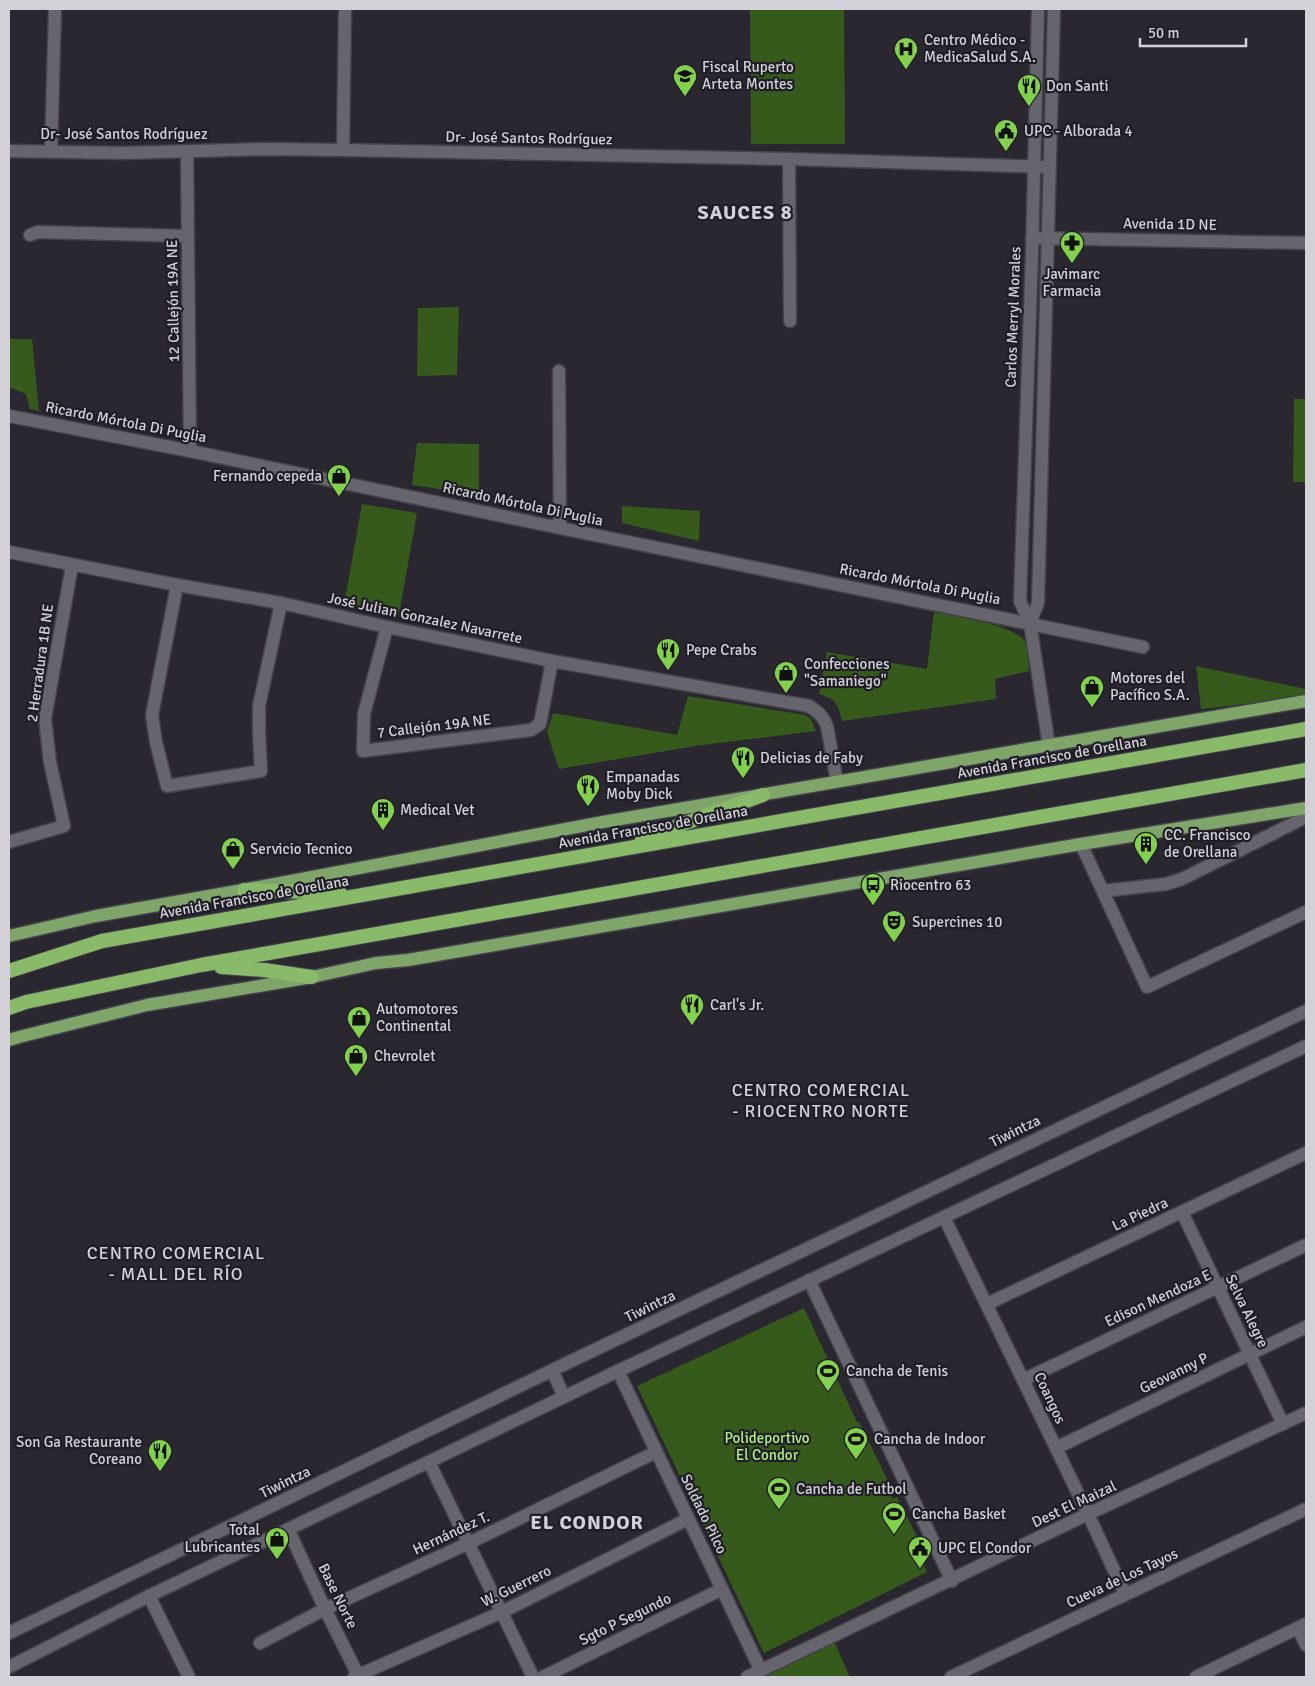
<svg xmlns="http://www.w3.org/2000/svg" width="1315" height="1686" viewBox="0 0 1315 1686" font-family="Signika,sans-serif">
<rect width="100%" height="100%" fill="#2a2730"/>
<!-- green -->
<g fill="#355a1b">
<polygon points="750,9 844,9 845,144 751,144"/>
<polygon points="459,307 457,375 417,376 418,308"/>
<polygon points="9,339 32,339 39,411 30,409 26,394 9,387"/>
<polygon points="1294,399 1306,399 1306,482 1293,482"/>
<polygon points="417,443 479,444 479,495 412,485"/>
<polygon points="362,504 417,513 399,615 344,605"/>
<polygon points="622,506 700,511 699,541 622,523"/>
<path d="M934 612C954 616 1017 625 1026 643 1029 650 1028 663 1029 671L995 679 996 699 842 721C838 704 836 699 819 694L827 652 927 669Z"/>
<polygon points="1196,666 1306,689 1306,697 1201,709"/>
<polygon points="688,696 805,715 811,719 816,731 695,746 559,769 547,732 553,713 677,735"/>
<polygon points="804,1308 857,1422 859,1422 888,1481 885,1482 893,1499 897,1497 926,1555 921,1558 927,1572 764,1653 637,1386"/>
<polygon points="834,1641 850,1677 768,1677 766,1673"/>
</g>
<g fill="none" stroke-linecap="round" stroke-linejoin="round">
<!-- minor casing -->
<g stroke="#44424a" stroke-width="15">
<g id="minor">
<polyline points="343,150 345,9"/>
<polyline points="9,151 124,153 266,149 343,150 789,159 1049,167"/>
<polyline points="187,151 190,451"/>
<polyline points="51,152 55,9"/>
<polyline points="789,159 790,321"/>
<polyline points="30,235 38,232 188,236"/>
<polyline points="1032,238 1306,243"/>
<polyline points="559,371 560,528"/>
<polyline points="9,416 190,451 560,528 1143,647"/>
<path d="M9 552 177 585 281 603 387 627 552 661 809 706C818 712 823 716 827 726L837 782"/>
<polyline points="177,585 152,715 156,742 167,786 261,771 259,733 259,706 281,603"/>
<polyline points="387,627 364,714 363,751 531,730 540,724 552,661"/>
<polyline points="9,842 64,826 50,762 45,719 72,565"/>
<polyline points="1081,844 1147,987 1306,912"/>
<polyline points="1103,891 1166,884 1182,879 1306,817"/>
<polyline points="1182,1212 1283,1424"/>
<polyline points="944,1217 1088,1514 1125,1594"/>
<polyline points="809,1280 952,1581"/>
<polyline points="987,1304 1306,1153"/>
<polyline points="618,1371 761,1671"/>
<polyline points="1023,1380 1306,1245"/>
<polyline points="1056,1448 1306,1327"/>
<polyline points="429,1462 533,1677"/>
<polyline points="288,1529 325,1609 359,1677"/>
<polyline points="149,1596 189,1677"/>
<polyline points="1298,1628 1306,1645"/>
<polyline points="260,1643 325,1609 469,1543 656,1452"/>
<polyline points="354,1677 502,1612 688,1519"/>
<polyline points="543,1677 722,1589"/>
<polyline points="747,1677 1088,1514 1306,1413"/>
<polyline points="951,1677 1306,1509"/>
<polyline points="1196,1677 1306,1624"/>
</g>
</g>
<!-- tertiary casing -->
<g stroke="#44424a" stroke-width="15">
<g id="tertiary">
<polyline points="1038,9 1032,253 1020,601 1030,623 1049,746"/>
<polyline points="1030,623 1038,603 1054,9"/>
<polyline points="553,1372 564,1397"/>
<polyline points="9,1633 588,1353 1306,1011"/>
<polyline points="9,1667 149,1596 618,1371 1306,1046"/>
</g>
</g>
<!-- primary casing -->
<g stroke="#44424a" stroke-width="15">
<g id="primary">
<polyline points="9,936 96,916 237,891 603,822 1306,701"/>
<polyline points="9,1040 19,1037 147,1005 312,977 376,963 408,960 1081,844 1306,808"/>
</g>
</g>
<!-- trunk casing -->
<g stroke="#44424a" stroke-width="16">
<g id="trunk">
<polyline points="642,839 763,795"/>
<polyline points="244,890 340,893"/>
<polyline points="221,967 264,970 312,977"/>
<path d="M9 971 102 941 136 935C526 864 916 798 1306 729"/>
<polyline points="9,1008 26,1002 201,965 1306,770"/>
</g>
</g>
<!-- minor -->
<use href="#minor" stroke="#66646d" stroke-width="12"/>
<!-- tertiary -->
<use href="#tertiary" stroke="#66646d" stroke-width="12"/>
<!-- primary -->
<use href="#primary" stroke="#7fa56b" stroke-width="12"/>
<!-- trunk -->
<use href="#trunk" stroke="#88ba6a" stroke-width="14"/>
</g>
<!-- icons -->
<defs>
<g id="hospital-pin" transform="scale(1.25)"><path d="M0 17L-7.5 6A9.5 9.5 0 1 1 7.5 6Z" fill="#83d04e" stroke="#201e26"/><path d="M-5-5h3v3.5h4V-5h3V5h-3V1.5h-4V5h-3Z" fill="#111"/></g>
<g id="school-pin" transform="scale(1.25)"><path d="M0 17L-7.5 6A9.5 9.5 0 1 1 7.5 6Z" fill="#83d04e" stroke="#201e26"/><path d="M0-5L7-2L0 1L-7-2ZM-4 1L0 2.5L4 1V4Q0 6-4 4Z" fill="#111"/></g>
<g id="restaurant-pin" transform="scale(1.25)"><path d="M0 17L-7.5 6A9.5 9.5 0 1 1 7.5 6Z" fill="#83d04e" stroke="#201e26"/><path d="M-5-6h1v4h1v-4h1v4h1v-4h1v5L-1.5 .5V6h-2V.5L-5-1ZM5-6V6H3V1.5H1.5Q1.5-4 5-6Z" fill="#111"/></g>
<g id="civic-pin" transform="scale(1.25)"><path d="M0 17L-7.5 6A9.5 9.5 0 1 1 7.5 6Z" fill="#83d04e" stroke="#201e26"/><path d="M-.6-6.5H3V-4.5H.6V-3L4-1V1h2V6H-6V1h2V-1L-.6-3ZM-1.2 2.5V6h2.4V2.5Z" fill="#111"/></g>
<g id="pharmacy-pin" transform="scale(1.25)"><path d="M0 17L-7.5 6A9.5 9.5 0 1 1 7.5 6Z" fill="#83d04e" stroke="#201e26"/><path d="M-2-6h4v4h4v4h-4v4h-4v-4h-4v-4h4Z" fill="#111"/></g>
<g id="shop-pin" transform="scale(1.25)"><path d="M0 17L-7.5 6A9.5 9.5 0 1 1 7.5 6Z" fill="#83d04e" stroke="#201e26"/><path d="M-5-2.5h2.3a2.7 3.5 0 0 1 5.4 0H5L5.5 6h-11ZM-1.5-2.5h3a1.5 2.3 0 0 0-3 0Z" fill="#111"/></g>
<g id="building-pin" transform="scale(1.25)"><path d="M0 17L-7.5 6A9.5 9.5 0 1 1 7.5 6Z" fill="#83d04e" stroke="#201e26"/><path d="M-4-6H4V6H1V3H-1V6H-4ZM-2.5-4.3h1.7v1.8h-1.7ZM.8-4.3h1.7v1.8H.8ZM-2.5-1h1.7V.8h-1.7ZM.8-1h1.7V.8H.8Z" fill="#111"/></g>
<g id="bus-pin" transform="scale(1.25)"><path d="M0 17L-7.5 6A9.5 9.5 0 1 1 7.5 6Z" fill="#83d04e" stroke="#201e26"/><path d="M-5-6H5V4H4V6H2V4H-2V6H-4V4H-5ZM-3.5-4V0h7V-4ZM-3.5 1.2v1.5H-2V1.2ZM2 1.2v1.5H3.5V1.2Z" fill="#111"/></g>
<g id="theatre-pin" transform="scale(1.25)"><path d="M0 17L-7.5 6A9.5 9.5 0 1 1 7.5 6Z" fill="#83d04e" stroke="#201e26"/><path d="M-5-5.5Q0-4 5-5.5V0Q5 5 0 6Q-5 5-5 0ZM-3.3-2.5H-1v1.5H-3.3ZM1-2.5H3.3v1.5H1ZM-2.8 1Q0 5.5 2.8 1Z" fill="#111"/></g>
<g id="stadium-pin" transform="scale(1.25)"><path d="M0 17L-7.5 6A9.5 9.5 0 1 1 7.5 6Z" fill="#83d04e" stroke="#201e26"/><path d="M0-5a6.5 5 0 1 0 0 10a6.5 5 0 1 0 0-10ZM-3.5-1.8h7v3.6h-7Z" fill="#111"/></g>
</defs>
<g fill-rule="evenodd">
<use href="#hospital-pin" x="906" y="49"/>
<use href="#school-pin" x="685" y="76"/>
<use href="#restaurant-pin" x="1029" y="86"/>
<use href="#civic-pin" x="1006" y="131"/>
<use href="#pharmacy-pin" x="1072" y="243"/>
<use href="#shop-pin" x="339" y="476"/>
<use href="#restaurant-pin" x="668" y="650"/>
<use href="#shop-pin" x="786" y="673"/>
<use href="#shop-pin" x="1092" y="687"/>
<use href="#restaurant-pin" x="743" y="758"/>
<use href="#restaurant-pin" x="588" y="786"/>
<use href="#building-pin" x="383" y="810"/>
<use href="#building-pin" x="1146" y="844"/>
<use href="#shop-pin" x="233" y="849"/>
<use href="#bus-pin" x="873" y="885"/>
<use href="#theatre-pin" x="894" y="922"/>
<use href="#restaurant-pin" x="692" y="1005"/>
<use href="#shop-pin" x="359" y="1018"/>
<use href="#shop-pin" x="356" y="1056"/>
<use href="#stadium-pin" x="828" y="1371"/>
<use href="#stadium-pin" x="856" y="1439"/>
<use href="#restaurant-pin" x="160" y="1451"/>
<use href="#stadium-pin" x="779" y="1489"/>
<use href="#stadium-pin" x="894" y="1514"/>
<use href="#shop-pin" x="277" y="1539"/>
<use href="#civic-pin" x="920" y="1548"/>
</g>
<g text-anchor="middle" stroke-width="4.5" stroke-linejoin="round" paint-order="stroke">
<!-- poi labels -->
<g font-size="15" fill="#d3d1d7" stroke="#201e26" text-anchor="start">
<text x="924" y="45">Centro Médico -<tspan x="924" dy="17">MedicaSalud S.A.</tspan></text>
<text x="702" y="72">Fiscal Ruperto<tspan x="702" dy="17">Arteta Montes</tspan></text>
<text x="1046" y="91">Don Santi</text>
<text x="1024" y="136">UPC - Alborada 4</text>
<text x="1072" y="279" text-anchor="middle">Javimarc<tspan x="1072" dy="17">Farmacia</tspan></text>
<text x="322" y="481" text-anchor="end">Fernando cepeda</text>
<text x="686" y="655">Pepe Crabs</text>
<text x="804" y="669">Confecciones<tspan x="804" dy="17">"Samaniego"</tspan></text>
<text x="1110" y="683">Motores del<tspan x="1110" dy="17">Pacífico S.A.</tspan></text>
<text x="760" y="763">Delicias de Faby</text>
<text x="606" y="782">Empanadas<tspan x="606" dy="17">Moby Dick</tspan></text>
<text x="400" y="815">Medical Vet</text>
<text x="1164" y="840">CC. Francisco<tspan x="1164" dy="17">de Orellana</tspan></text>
<text x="250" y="854">Servicio Tecnico</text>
<text x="890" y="890">Riocentro 63</text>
<text x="912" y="927">Supercines 10</text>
<text x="710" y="1010">Carl's Jr.</text>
<text x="376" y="1014">Automotores<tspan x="376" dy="17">Continental</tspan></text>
<text x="374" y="1061">Chevrolet</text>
<text x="846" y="1376">Cancha de Tenis</text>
<text x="874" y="1444">Cancha de Indoor</text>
<text x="142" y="1447" text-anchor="end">Son Ga Restaurante<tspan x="142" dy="17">Coreano</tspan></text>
<text x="796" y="1494">Cancha de Futbol</text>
<text x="912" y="1519">Cancha Basket</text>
<text x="260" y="1535" text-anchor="end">Total<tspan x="260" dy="17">Lubricantes</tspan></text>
<text x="938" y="1553">UPC El Condor</text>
</g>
<!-- street labels -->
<g font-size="15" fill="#d3d1d7" stroke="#201e26">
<text x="124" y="139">Dr- José Santos Rodríguez</text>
<text transform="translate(529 138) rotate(1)" y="5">Dr- José Santos Rodríguez</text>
<text transform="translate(1170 224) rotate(1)" y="5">Avenida 1D NE</text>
<text transform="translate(173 301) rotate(-91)" y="5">12 Callejón 19A NE</text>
<text transform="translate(1013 317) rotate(-88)" y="5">Carlos Merryl Morales</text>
<text transform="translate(126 422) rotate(11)" y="5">Ricardo Mórtola Di Puglia</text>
<text transform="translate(523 504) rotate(12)" y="5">Ricardo Mórtola Di Puglia</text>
<text transform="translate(920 584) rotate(11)" y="5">Ricardo Mórtola Di Puglia</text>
<text transform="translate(425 618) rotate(12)" y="5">José Julian Gonzalez Navarrete</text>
<text transform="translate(40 663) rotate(-82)" y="5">2 Herradura 1B NE</text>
<text transform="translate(434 726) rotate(-7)" y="5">7 Callejón 19A NE</text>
<text transform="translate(1052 757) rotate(-10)" y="5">Avenida Francisco de Orellana</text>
<text transform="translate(653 827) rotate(-10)" y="5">Avenida Francisco de Orellana</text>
<text transform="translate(254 897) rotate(-10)" y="5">Avenida Francisco de Orellana</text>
<text transform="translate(1015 1131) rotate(-26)" y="5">Tiwintza</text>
<text transform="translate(1140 1214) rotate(-25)" y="5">La Piedra</text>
<text transform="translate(1158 1298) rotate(-25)" y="5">Edison Mendoza E</text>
<text transform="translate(650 1306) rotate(-26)" y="5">Tiwintza</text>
<text transform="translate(1247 1311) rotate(64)" y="5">Selva Alegre</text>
<text transform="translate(1174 1373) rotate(-26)" y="5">Geovanny P</text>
<text transform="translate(1050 1398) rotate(65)" y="5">Coangos</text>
<text transform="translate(285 1482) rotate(-26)" y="5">Tiwintza</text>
<text transform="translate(1074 1504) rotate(-25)" y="5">Dest El Maizal</text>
<text transform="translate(704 1514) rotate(64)" y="5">Soldado Pilco</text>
<text transform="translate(451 1533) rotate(-25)" y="5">Hernández T.</text>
<text transform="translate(1122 1578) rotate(-25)" y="5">Cueva de Los Tayos</text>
<text transform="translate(516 1586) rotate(-26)" y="5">W. Guerrero</text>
<text transform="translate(338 1596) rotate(64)" y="5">Base Norte</text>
<text transform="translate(625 1619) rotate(-26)" y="5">Sgto P Segundo</text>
</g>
<!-- park labels -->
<g font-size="15" fill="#acf182" stroke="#201e26">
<text x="767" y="1443">Polideportivo<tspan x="767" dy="17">El Condor</tspan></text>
</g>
<!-- quarter labels -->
<g font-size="18" letter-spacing="1" fill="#d3d1d7" stroke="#201e26">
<text x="821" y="1096">CENTRO COMERCIAL<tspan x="821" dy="21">- RIOCENTRO NORTE</tspan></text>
<text x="176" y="1259">CENTRO COMERCIAL<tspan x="176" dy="21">- MALL DEL RÍO</tspan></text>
</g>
<!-- district labels -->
<g font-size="20" font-weight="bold" letter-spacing="1" fill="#d3d1d7" stroke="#201e26">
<text x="745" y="219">SAUCES 8</text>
<text x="587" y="1529">EL CONDOR</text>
</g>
</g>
<!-- border -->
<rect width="1315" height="1686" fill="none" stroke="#d3d1d7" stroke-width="20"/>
<!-- scale -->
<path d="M1140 38v8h106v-8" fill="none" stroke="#d3d1d7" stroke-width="2.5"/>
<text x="1148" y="38" font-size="15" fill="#d3d1d7" stroke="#201e26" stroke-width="4" paint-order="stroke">50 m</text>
</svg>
